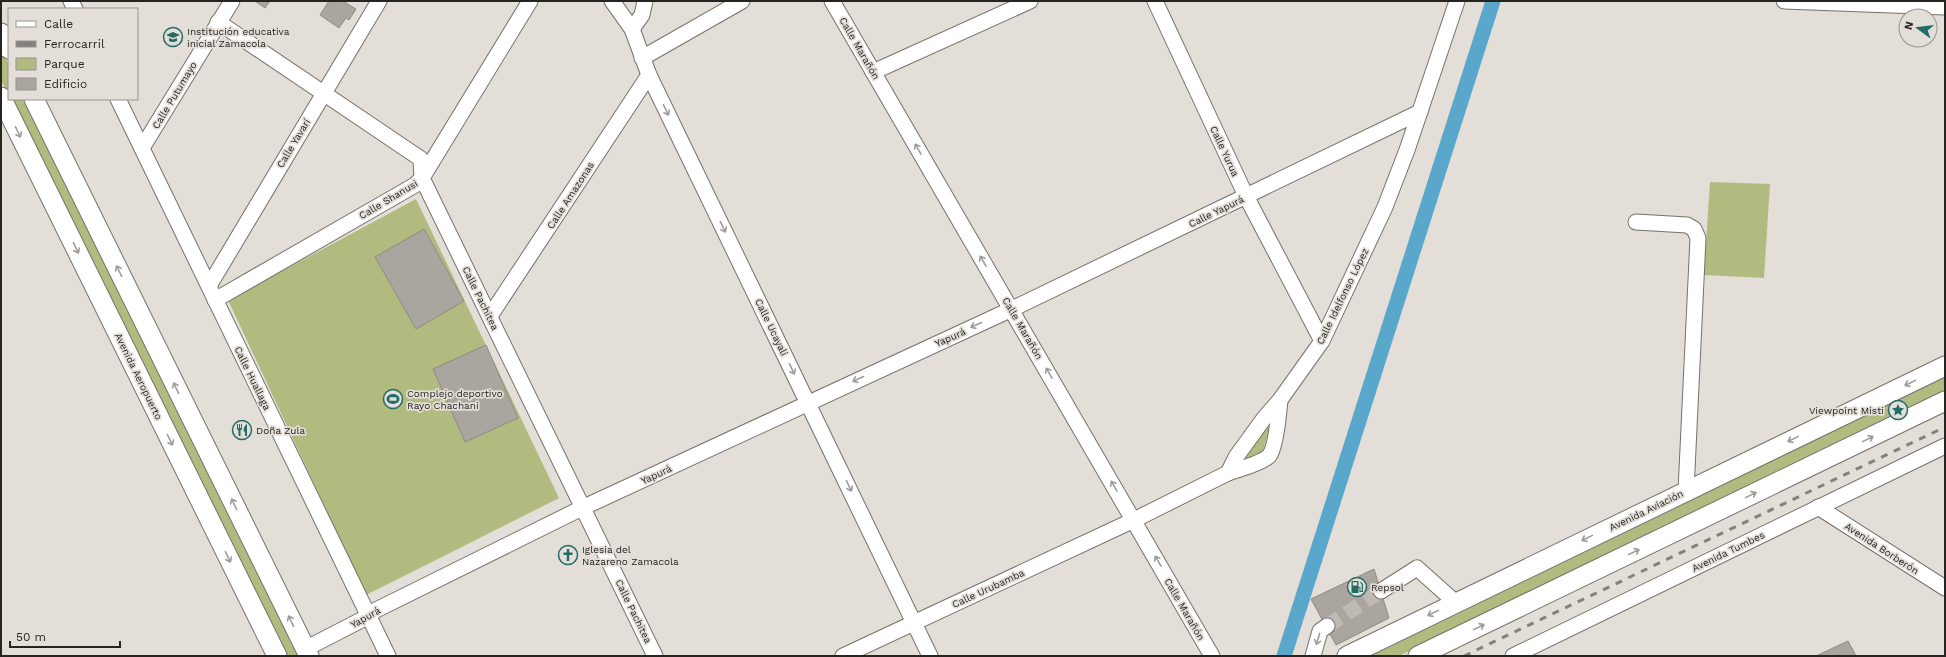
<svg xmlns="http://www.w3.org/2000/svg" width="1946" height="657" viewBox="0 0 1946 657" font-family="'Work Sans',sans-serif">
<rect width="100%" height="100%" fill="#e4ded8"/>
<!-- green -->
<g fill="#b1bb80">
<polygon points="1,49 9,65 9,96 1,80"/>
<polygon points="11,99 26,99 299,656 285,656"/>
<polygon points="1710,182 1770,184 1764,278 1704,275"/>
<polygon points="416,199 559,498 366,595 228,300"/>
<polygon points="1945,375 1945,391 1399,656 1367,656"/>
<polygon points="1267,427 1269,428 1263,451 1247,460 1244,457"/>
</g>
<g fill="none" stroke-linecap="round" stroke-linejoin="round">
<!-- canal -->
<polyline stroke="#59a7cb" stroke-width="15" points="1284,656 1493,1"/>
</g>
<!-- building -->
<g fill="#aaa59f" stroke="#8f8a84">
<polygon points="255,1 270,1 265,8"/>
<polygon points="329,1 343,1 356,9 349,20 346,18 339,28 320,15"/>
<polygon points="424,229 464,301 416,329 375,257"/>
<polygon points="486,345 518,418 465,442 433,369"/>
<polygon points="1374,569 1389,618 1336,645 1311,599"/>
<polygon points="1848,641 1856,656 1816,656"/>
</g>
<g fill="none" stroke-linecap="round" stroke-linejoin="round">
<!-- minor-tunnel -->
<polyline stroke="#beb9b3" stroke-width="15" stroke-dasharray="15 8" stroke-linecap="butt" points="1327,626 1381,591"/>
<!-- minor casing -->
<g stroke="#76716b" stroke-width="17">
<g id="minor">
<polyline points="71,1 75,9"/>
<polyline points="612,1 632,29 649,75 930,656"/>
<polyline points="832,1 1212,656"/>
<polyline points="1155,1 1246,196 1322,341"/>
<polyline points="1784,1 1945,7"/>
<polyline points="218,22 421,159 422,178 655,656"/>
<polyline points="632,29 642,15 645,1"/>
<polyline points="642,58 742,1"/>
<polyline points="873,72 1030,1"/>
<polyline points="118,99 388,656"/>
<polyline points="142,148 232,1"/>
<polyline points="1636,222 1687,225 1694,229 1698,238 1686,491"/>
<polyline points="209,286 379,1"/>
<polyline points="215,300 415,185 422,178 530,1"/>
<polyline points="490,316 649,75"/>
<path d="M1228 473C1239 469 1260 464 1269 456 1276 448 1279 412 1280 400"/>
<polyline points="1818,507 1945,588"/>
<polyline points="1381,591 1417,568 1455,602"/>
<polyline points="305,649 369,616 376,610 584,507 1012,309 1420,112"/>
<polyline points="843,656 1134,520 1228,473 1236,457 1265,417 1280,400 1322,341 1385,207 1407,150 1457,1"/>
<polyline points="1313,656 1320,631 1327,626"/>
<polyline points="1513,656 1945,446"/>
</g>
</g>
<!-- major casing -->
<g stroke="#76716b" stroke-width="21">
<g id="major">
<polyline points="1,33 9,49"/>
<polyline points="1,97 277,656"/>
<polyline points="34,99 309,656"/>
<polyline points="1347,656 1945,366"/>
<polyline points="1418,656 1945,401"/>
</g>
</g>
<!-- minor -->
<use href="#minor" stroke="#fff" stroke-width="15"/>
<!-- major -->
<use href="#major" stroke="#fff" stroke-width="19"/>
<!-- rail -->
<polyline stroke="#84807c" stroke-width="3" stroke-dasharray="7 7" stroke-linecap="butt" points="1464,656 1945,427"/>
</g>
<!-- one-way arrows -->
<defs><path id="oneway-shaft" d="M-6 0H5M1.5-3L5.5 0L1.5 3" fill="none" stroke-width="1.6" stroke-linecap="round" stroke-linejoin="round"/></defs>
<g stroke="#9d9c9b">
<use href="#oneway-shaft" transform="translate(666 110) rotate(64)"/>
<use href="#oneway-shaft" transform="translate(18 132) rotate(64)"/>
<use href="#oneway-shaft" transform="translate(918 149) rotate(-120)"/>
<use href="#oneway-shaft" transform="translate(723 227) rotate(64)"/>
<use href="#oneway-shaft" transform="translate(76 248) rotate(64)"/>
<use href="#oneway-shaft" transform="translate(983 261) rotate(-120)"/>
<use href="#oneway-shaft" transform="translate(119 271) rotate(-116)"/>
<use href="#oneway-shaft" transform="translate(976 325) rotate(156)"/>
<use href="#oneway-shaft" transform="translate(792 369) rotate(64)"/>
<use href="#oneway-shaft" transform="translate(1049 373) rotate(-120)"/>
<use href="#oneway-shaft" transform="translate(858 379) rotate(155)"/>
<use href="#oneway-shaft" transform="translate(1910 383) rotate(154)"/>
<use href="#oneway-shaft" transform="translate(176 388) rotate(-116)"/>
<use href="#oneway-shaft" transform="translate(1793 439) rotate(154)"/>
<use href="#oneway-shaft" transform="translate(1868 439) rotate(-26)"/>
<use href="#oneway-shaft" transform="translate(170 440) rotate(64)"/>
<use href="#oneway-shaft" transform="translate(849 486) rotate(64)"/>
<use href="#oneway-shaft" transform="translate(1114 486) rotate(-120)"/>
<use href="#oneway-shaft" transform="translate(1751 495) rotate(-26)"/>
<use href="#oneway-shaft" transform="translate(234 504) rotate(-116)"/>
<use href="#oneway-shaft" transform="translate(1587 538) rotate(154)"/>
<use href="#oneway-shaft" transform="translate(1634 552) rotate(-26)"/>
<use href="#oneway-shaft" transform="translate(228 557) rotate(64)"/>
<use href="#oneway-shaft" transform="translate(1158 561) rotate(-120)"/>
<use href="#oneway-shaft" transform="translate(1433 613) rotate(154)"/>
<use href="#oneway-shaft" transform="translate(291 621) rotate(-116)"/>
<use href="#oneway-shaft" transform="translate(1479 627) rotate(-26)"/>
<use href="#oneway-shaft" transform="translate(1318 639) rotate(106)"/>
</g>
<!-- icons -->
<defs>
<g id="school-ring" transform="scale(1)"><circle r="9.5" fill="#e4ded8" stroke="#226c66" stroke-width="1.5"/><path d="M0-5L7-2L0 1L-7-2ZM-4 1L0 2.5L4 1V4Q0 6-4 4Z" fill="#226c66"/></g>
<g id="stadium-ring" transform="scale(1)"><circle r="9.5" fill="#e4ded8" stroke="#226c66" stroke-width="1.5"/><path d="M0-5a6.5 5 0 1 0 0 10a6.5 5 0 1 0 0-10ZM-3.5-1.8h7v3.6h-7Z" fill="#226c66"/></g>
<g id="sight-ring" transform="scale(1)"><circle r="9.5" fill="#e4ded8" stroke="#226c66" stroke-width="1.5"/><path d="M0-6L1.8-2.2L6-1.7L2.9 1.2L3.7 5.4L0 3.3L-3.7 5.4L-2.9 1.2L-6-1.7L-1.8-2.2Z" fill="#226c66"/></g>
<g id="restaurant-ring" transform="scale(1)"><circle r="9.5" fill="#e4ded8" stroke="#226c66" stroke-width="1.5"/><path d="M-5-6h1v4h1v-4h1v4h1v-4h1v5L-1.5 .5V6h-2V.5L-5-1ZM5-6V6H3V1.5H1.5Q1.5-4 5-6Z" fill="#226c66"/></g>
<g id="church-ring" transform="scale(1)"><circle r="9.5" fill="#e4ded8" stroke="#226c66" stroke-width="1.5"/><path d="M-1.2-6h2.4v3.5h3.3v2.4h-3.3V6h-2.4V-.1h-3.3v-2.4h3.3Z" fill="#226c66"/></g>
<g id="fuel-ring" transform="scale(1)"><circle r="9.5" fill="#e4ded8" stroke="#226c66" stroke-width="1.5"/><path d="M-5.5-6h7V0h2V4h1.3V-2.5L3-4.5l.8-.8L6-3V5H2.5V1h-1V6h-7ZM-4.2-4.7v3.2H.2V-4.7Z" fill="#226c66"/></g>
</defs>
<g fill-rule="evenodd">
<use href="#school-ring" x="173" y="37"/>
<use href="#stadium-ring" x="393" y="399"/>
<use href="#sight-ring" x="1898" y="410"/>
<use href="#restaurant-ring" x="242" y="430"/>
<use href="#church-ring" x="568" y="555"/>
<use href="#fuel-ring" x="1357" y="587"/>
</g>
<g text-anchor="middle" stroke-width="3.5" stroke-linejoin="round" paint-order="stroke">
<!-- poi labels -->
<g font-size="10" fill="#262421" stroke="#e4ded8" text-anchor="start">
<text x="187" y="35">Institución educativa<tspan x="187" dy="12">inicial Zamacola</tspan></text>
<text x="407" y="397">Complejo deportivo<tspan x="407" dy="12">Rayo Chachani</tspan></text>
<text x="1884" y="414" text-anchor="end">Viewpoint Misti</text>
<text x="256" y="434">Doña Zula</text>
<text x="582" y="553">Iglesia del<tspan x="582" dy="12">Nazareno Zamacola</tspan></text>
<text x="1371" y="591">Repsol</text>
</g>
<!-- street labels -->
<g font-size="10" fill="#262421" stroke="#e4ded8">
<text transform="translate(860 48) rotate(60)" y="4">Calle Marañón</text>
<text transform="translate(174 95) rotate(-59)" y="4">Calle Putumayo</text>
<text transform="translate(293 143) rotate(-59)" y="4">Calle Yavarí</text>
<text transform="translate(1225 151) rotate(65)" y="4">Calle Yurua</text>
<text transform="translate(570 195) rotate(-57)" y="4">Calle Amazonas</text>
<text transform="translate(388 199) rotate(-31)" y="4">Calle Shanusi</text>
<text transform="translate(1216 211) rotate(-26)" y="4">Calle Yapurá</text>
<text transform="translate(1342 296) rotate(-64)" y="4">Calle Idelfonso López</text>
<text transform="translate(481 298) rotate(64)" y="4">Calle Pachitea</text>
<text transform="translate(772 327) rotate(64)" y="4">Calle Ucayali</text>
<text transform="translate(1023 328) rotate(60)" y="4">Calle Marañón</text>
<text transform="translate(950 337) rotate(-24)" y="4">Yapurá</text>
<text transform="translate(139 376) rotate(64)" y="4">Avenida Aeropuerto</text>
<text transform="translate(253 378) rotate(64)" y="4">Calle Huallaga</text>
<text transform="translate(656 474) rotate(-25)" y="4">Yapurá</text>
<text transform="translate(1646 510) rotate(-26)" y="4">Avenida Aviación</text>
<text transform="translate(1882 548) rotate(33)" y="4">Avenida Borberón</text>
<text transform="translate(1728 551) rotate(-26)" y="4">Avenida Tumbes</text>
<text transform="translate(988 588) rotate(-25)" y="4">Calle Urubamba</text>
<text transform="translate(1185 609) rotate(60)" y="4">Calle Marañón</text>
<text transform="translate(634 611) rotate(64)" y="4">Calle Pachitea</text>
<text transform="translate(365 617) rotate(-30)" y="4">Yapurá</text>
</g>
</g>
<!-- border -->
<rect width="1946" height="657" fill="none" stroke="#262421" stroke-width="4"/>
<!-- legend -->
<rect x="8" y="8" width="130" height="92" fill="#e4ded8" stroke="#98948f"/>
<rect x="16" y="21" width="20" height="6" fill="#ffffff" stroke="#98948f"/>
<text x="44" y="28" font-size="12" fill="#262421">Calle</text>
<rect x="16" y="41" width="20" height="6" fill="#84807c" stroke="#98948f"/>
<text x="44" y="48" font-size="12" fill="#262421">Ferrocarril</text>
<rect x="16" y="58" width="20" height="12" fill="#b1bb80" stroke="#98948f"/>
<text x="44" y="68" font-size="12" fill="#262421">Parque</text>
<rect x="16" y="78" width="20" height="12" fill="#aaa59f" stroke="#98948f"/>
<text x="44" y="88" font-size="12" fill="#262421">Edificio</text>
<!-- north arrow -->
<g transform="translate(1918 28) rotate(285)"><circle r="19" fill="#e4ded8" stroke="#98948f"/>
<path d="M0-3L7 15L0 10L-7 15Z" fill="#226c66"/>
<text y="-6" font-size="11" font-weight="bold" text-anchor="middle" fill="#262421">N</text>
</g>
<!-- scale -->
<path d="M10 641v6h110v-6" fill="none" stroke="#262421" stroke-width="2"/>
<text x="16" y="641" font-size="12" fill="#262421" stroke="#e4ded8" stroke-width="3" paint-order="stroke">50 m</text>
</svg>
